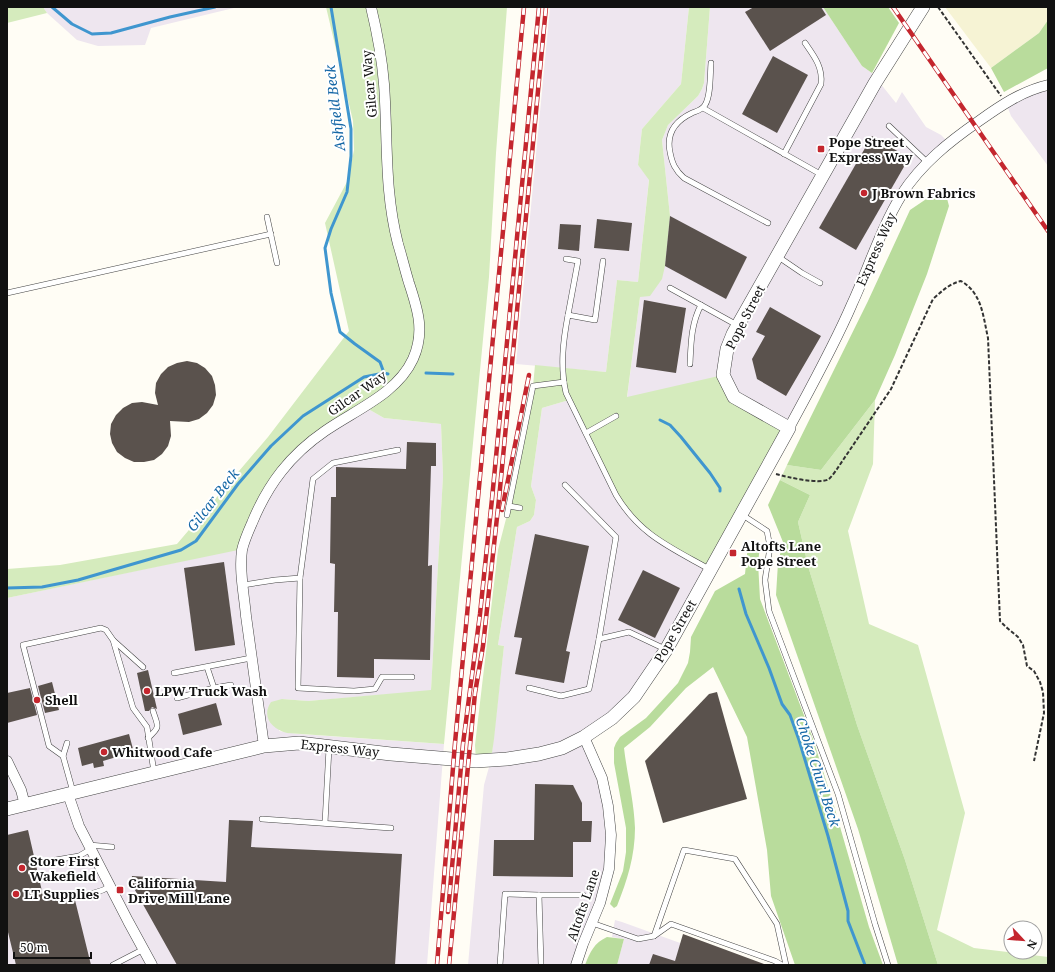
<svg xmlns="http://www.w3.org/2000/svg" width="1055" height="972" viewBox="0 0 1055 972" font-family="'Noto Serif',serif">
<rect width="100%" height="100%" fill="#fffdf5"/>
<!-- industrial -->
<g fill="#eee6ef">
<polygon points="43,7 238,7 151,28 145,45 98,46 77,40 47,13"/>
<polygon points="550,7 689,7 681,84 642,129 638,165 649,179 638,282 617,280 606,372 516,364"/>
<polygon points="710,7 823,7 862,66 872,73 896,103 902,92 926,127 941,135 949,143 903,193 789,428 627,398 640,297 670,216 662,140 668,125 698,96 702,89 704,83"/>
<polygon points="1048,85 1048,166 1011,116 1006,103"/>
<polygon points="569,400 710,569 634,697 585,737 602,778 609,869 576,965 468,965 484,785 491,760 504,646 498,645 517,527 530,521 534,515 536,500 531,486 542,408"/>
<polygon points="363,406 384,418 441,424 443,476 431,691 308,701 282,699 279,731 298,734 444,744 427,965 7,965 7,598 192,559 289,461"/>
<polygon points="615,920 622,922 741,965 617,965 624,939 612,937"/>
</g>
<!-- farmland -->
<polygon fill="#f6f3d4" points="945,7 1048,7 1048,20 1039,33 991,68"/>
<!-- green -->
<g fill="#d5ebbd">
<polygon points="7,7 43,7 47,13 7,23"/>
<path d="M326 7H507L496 153 489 277 444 744 287 733C272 729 261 717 271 702L282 699 308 701 431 690 443 476 441 424 384 418 363 406 289 461 243 549 7 598V569L60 565 177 544 268 437 349 331 325 223 348 180 354 150 353 121Z"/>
<polygon points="689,7 710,7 704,83 702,89 698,96 668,125 662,140 670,216 665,266 662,279 650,296 640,297 627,397 723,375 734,397 789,428 710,569 659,541 624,508 569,400 542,408 531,486 536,500 534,515 530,521 517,527 498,645 504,646 494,739 491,760 476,761 475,745 498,550 507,515 533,386 535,365 606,372 617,280 638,282 649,180 638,165 642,129 681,84"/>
<polygon points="875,400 873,464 848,531 869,624 918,645 965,813 937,930 974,948 1048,957 1048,965 938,965 905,860 857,725 808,566 798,522 810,495 780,480 787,465 821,470"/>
</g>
<!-- forest -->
<g fill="#b9dc9c">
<polygon points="823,7 888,7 899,23 872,73 862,66"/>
<polygon points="1048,20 1048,68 1004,92 991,68 1039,33"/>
<polygon points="944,187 949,206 927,274 895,355 875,400 821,470 787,465 868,301 910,210"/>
<polygon points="780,480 810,495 798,522 808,566 857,725 905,860 938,965 898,965 858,829 776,595 778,563 783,542 768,505"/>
<path d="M748 545 760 547 758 562 760 599 813 739 834 806 869 927 883 965H795L771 896 767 850 747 737 713 667 686 688 650 727 624 748C627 774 634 801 635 828 635 856 627 881 617 906L614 908 610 904 623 871 626 852V828L614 763V748L616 743 620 737 646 718 678 683 688 663 690 652 691 637 715 591 745 574Z"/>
<path d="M607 937 624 939 617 965H585C590 952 594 943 607 937Z"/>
</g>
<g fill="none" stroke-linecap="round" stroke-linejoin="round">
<!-- stream -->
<g stroke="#3f96cf" stroke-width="3">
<polyline points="52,7 72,24 92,34 111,33 170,17 215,7"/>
<polyline points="331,7 351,129 351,156 347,192 331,229 325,248 331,293 340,332 355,344 380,362 384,373"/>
<polyline points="426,373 453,374"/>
<polyline points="660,420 670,425 681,437 710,473 720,488 720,491"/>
<polyline points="7,588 42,587 78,580 181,550 196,541 238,484 271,446 303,416 364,377 384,373 388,374"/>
<polyline points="739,589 746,614 769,668 782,704 790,715 799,740 828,836 848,911 848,921 865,965"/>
</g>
</g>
<!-- building -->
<g fill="#5a524d">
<polygon points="754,7 821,7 826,15 770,51 745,12"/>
<polygon points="773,56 808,75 777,133 742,114"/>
<polygon points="872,136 909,158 856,250 819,228"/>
<polygon points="670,216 747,257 726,299 665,266"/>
<polygon points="597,219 632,223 629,251 594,248"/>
<polygon points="560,224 581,225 579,251 558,249"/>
<polygon points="644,300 686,308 676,373 636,367"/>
<polygon points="770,307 821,336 786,396 757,379 752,359 765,336 756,332"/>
<polygon points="187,361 197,363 205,368 212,376 215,385 216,395 213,405 207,413 199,419 189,422 170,421 171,436 168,446 162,454 154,460 144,462 134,462 125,458 117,452 112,443 110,434 111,424 116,415 123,408 132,403 142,402 158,405 155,393 156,383 161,374 168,367 177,363"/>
<polygon points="407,442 436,443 436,466 431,466 428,566 432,565 430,660 374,659 374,678 337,677 338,612 334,612 335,564 330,563 331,497 336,497 336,467 406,469"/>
<polygon points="535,534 589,546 566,651 570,652 564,683 515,674 522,638 514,637"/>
<polygon points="224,562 235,645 195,651 184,568"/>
<polygon points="643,570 680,588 655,638 618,620"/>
<polygon points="148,670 157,709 152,707 149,711 145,711 137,673"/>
<polygon points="52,682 59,710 45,713 38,686"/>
<polygon points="30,688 37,715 7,723 7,693"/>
<polygon points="717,692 747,799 663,823 645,761 709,694"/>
<polygon points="216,703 222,725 183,735 178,714"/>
<polygon points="129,734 133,749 129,750 130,753 103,761 104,766 94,768 93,763 82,766 78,748"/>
<polygon points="535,784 573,785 582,803 582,821 592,821 591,842 573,842 573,877 493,876 494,840 534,840"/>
<polygon points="229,820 253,821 251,847 402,854 395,965 177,965 131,883 132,876 226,882"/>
<polygon points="28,830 44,900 73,892 91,965 16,965 7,928 7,835"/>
<polygon points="683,934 764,964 764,965 649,965 653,954 675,961"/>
</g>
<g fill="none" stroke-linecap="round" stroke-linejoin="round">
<!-- service casing -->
<g stroke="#444" stroke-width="6">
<g id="service">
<path d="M711 63C710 74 711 96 705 105 702 110 697 111 692 113 675 121 666 133 670 152 672 163 675 170 684 178L768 223"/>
<polyline points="703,108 822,175"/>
<polyline points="889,126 928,163"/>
<path d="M784 154 821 84C823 67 814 56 805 43"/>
<polyline points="267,217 277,263"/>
<polyline points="777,256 802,273 820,283"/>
<polyline points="566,259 578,261 568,315"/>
<path d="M603 261 595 320 568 315C563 341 560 367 566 393L616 495C640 535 670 547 709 569"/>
<polyline points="670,288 737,325"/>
<polyline points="7,293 271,234"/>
<path d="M690 364C691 343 691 324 701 305"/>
<polyline points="586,433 616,416"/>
<polyline points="565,485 616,537 599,639"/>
<polyline points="509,506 520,508"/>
<polyline points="741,514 767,531 770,547 765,580 769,611 838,794 875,924 888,965"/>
<polyline points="507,515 533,386 564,382"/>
<polyline points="300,578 298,688 354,691 375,689 382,677 412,677"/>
<polyline points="243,585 275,580 300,578 313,479 333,463 398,450"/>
<polyline points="114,641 143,667"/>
<polyline points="174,673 251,658"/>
<polyline points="214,688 231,685"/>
<polyline points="529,688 561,696 589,689 599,639 629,632 665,649"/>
<polyline points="177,698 214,688 207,667"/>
<path d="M148 738C161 726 158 727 153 711"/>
<polyline points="67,743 63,756 73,792"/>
<polyline points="63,756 49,746 23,645 101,628 106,630 113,640 133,708 147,727 154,772"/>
<polyline points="262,819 391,828"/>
<polyline points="325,823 329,748"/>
<polyline points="89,845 112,847"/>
<polyline points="44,862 79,856 91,849"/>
<polyline points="539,895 583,895"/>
<polyline points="84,896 103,890 110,886"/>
<polyline points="592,923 638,939 654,936 671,924 775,961 782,965"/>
<polyline points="654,936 684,850 735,859 777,924 786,965"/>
<polyline points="113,965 144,949"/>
<polyline points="500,965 505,894 539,895 541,965"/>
</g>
</g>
<!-- minor casing -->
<g stroke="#444" stroke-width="11">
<g id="minor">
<path d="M789 428C811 387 834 346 852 304 869 267 881 228 902 194 921 164 950 141 979 121 1000 106 1022 91 1048 85"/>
<path d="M264 746C258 703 252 659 246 616 244 594 239 571 242 550 244 541 248 532 252 523 268 484 290 455 325 431 355 410 397 394 413 359 425 332 418 310 409 283 405 270 402 257 398 244 384 190 388 139 384 84 382 58 377 32 371 7"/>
<polyline points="7,761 21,790 25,805"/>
<polyline points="68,794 79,826 128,921 152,965"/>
<polyline points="576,965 583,944 600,903 609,869 611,835 608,806 602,778 584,737"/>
</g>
</g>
<!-- tertiary casing -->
<g stroke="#444" stroke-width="14">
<polyline id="tertiary" points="7,809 264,746 299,743 391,754 476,761 507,759 539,754 562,748 584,737 612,718 634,697 666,650 789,428 734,397 723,375 727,349 733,334 875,83 923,7"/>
</g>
<!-- path -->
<g stroke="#333" stroke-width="2" stroke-dasharray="4 2" stroke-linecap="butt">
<polyline points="938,7 1001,96"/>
<path d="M776 474C787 477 820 485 829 479 832 476 835 472 837 469L891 389 933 299C942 291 949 284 961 281 982 293 983 316 988 338L1000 621 1006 627 1018 637 1023 645 1027 666 1034 671 1040 682 1043 692 1044 713 1034 761"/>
</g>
<!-- service -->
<use href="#service" stroke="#fff" stroke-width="5"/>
<!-- minor -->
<use href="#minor" stroke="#fff" stroke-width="10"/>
<!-- tertiary -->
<use href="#tertiary" stroke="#fff" stroke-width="13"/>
<!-- rail casing -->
<g stroke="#c4262e" stroke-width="4.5">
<g id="rail">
<polyline points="893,7 1048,231"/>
<polyline points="502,510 529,375"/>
<polyline points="448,912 463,744 480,614 492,499 539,7"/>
<polyline points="437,965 455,743 524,7"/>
<polyline points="449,965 470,745 475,693 483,646 499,499 546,7"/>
</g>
</g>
<!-- rail -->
<use href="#rail" stroke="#fff" stroke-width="3" stroke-dasharray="9" stroke-linecap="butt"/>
</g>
<!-- markers -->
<g fill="#c4262e" stroke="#fff" stroke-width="1.5">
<rect x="817" y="145" width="8" height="8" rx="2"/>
<circle cx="864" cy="193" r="4"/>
<rect x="729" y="549" width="8" height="8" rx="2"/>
<circle cx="147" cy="691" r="4"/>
<circle cx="37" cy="700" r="4"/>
<circle cx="104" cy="752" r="4"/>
<circle cx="22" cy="868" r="4"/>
<rect x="116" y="886" width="8" height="8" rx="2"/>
<circle cx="16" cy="894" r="4"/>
</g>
<g text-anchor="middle" stroke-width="4" stroke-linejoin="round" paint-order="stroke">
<!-- street labels -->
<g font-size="13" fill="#111" stroke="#fff">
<text transform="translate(369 84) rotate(-95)" y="5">Gilcar Way</text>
<text transform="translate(876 249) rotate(-66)" y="5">Express Way</text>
<text transform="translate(745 317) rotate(-63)" y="5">Pope Street</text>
<text transform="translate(357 393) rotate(-35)" y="5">Gilcar Way</text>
<text transform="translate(675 631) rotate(-60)" y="5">Pope Street</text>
<text transform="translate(340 748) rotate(6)" y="5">Express Way</text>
<text transform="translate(583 905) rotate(-71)" y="5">Altofts Lane</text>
</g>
<!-- poi labels -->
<g font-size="13" font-weight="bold" fill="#111" stroke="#fff" text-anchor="start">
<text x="829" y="147">Pope Street<tspan x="829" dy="15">Express Way</tspan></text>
<text x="872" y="198">J Brown Fabrics</text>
<text x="741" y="551">Altofts Lane<tspan x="741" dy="15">Pope Street</tspan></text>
<text x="155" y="696">LPW Truck Wash</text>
<text x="45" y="705">Shell</text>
<text x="112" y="757">Whitwood Cafe</text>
<text x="30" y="866">Store First<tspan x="30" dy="15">Wakefield</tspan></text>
<text x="128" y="888">California<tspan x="128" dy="15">Drive Mill Lane</tspan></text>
<text x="24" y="899">LT Supplies</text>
</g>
<!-- water labels -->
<g font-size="14" font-style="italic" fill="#1768a6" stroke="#fff">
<text transform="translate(335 108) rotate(-97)" y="5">Ashfield Beck</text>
<text transform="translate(213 500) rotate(-52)" y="5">Gilcar Beck</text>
<text transform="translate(818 772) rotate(72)" y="5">Choke Churl Beck</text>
</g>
</g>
<!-- border -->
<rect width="1055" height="972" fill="none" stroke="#111111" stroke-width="16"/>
<!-- north arrow -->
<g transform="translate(1023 940) rotate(116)"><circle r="19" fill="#ffffff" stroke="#a0a0a0"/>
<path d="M0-3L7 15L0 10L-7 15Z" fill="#c4262e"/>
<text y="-6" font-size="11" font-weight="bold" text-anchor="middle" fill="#111111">N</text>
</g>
<!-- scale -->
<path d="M14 952v6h77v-6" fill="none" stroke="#111111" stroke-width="2"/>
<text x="20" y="952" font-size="12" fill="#111111" stroke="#ffffff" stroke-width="3" paint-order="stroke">50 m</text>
</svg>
